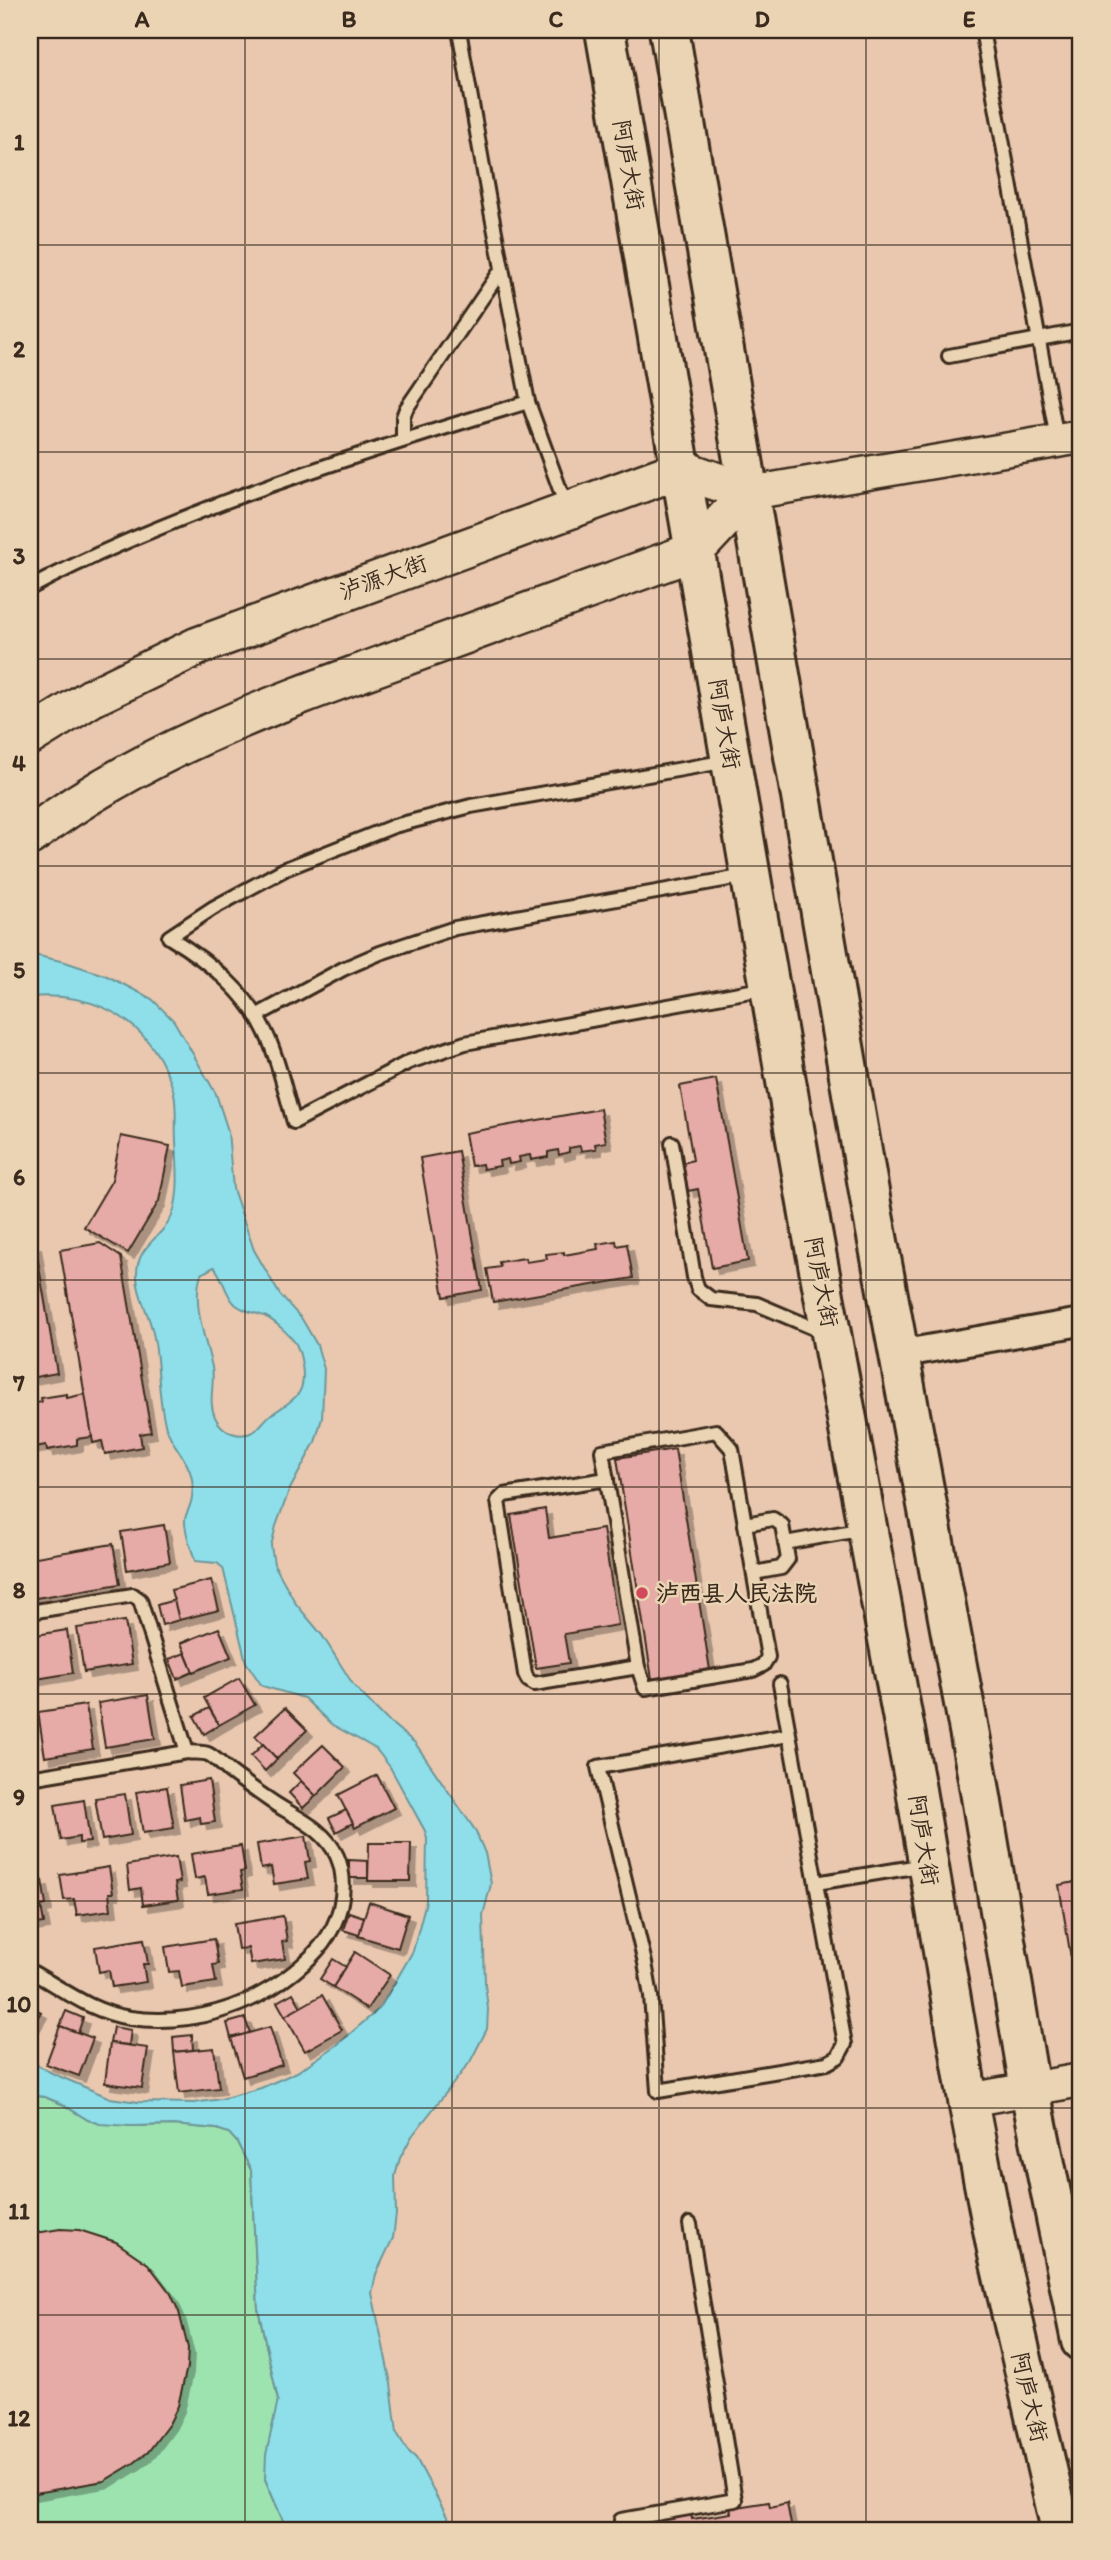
<svg xmlns="http://www.w3.org/2000/svg" width="1111" height="2560" viewBox="0 0 1111 2560" font-family="Itim,'LXGW WenKai TC',sans-serif">
<defs>
<filter id="shadow"><feDropShadow dx="6" dy="6" stdDeviation="0" flood-color="#0004"/></filter>
</defs>
<rect width="100%" height="100%" fill="#e9c8af"/>
<filter id="ink" filterUnits="userSpaceOnUse"><feTurbulence type="fractalNoise" baseFrequency=".0143" numOctaves="2"/><feDisplacementMap in="SourceGraphic" scale="14" xChannelSelector="R" yChannelSelector="G"/><feConvolveMatrix kernelMatrix="1 2 1 2 8 2 1 2 1" color-interpolation-filters="sRGB"/></filter>
<g filter="url(#ink)">
<!-- green -->
<polygon fill="#9de3b0" stroke="#6c8667" stroke-width="2" points="30,2095 45,2097 62,2104 88,2120 131,2126 174,2125 217,2129 229,2133 237,2142 251,2170 258,2308 278,2400 265,2479 287,2530 30,2530"/>
<!-- water -->
<path fill="#8fdfeb" stroke="#6d9799" stroke-width="2" fill-rule="evenodd" d="M34 955 65 962 107 976 152 999 174 1021 216 1094 228 1131 233 1189 254 1250 280 1295 302 1319 317 1345 324 1369 322 1418 315 1442 289 1491 276 1526 271 1546 274 1564 296 1604 322 1635 354 1686 386 1719 415 1743 475 1830 485 1853 491 1884 483 1915 485 1984 488 2009 487 2029 470 2062 412 2136 400 2158 395 2176 396 2214 393 2238 376 2274 372 2293 391 2384 397 2433 407 2450 416 2458 454 2530H287L265 2479 266 2455 278 2400 258 2308 251 2170 237 2142 229 2133 217 2129 174 2125 131 2126 100 2124 88 2120 62 2104 45 2097 30 2095V2061L52 2073 110 2098 138 2102 194 2103 221 2099 261 2088 297 2072 337 2045 380 2008 413 1951 426 1901 427 1838 425 1831 390 1767 376 1749 331 1724 304 1698 262 1686 246 1662 223 1568 217 1563 195 1561C192 1549 184 1532 185 1520 185 1515 189 1510 190 1505 193 1498 193 1486 192 1479 189 1460 172 1446 166 1427 157 1398 160 1361 153 1333 149 1313 138 1298 137 1277 135 1243 167 1237 174 1210 180 1187 177 1164 176 1141 175 1126 177 1108 174 1093 172 1082 165 1069 160 1059 132 1011 84 992 30 997V956ZM214 1267C224 1278 224 1293 235 1304 244 1312 254 1312 264 1316 274 1320 290 1335 296 1344 299 1350 301 1358 302 1365 307 1395 294 1399 272 1414 265 1418 260 1428 253 1432 239 1439 223 1432 216 1419 206 1400 217 1382 211 1363 204 1335 192 1302 201 1274Z"/>
<!-- building -->
<g fill="#e6aba6" stroke="#3b2a1e" stroke-width="2" filter="url(#shadow)">
<polygon points="716,1079 748,1261 712,1268 698,1189 688,1191 683,1163 693,1160 680,1086"/>
<polygon points="600,1109 606,1142 595,1144 596,1149 581,1151 580,1146 569,1148 569,1152 559,1155 558,1150 548,1152 548,1157 531,1160 530,1155 519,1157 520,1162 509,1164 508,1159 499,1161 500,1166 483,1169 482,1164 471,1166 465,1133"/>
<polygon points="121,1136 170,1146 159,1201 128,1253 84,1227 112,1180"/>
<polygon points="458,1151 482,1290 444,1297 420,1158"/>
<polygon points="616,1241 617,1246 627,1244 633,1278 493,1302 487,1269 500,1267 499,1262 525,1258 526,1262 547,1259 546,1254 564,1252 564,1255 598,1249 597,1244"/>
<polygon points="35,1243 57,1373 30,1378 30,1244"/>
<polygon points="100,1243 121,1257 151,1432 140,1434 142,1447 105,1454 102,1441 93,1443 60,1250"/>
<polygon points="67,1394 67,1398 85,1394 92,1437 77,1439 77,1445 47,1450 46,1445 30,1448 30,1404 42,1402 41,1398"/>
<polygon points="675,1449 710,1670 652,1679 617,1458"/>
<polygon points="545,1509 549,1538 603,1529 618,1625 564,1634 569,1663 536,1668 511,1515"/>
<polygon points="164,1525 170,1562 127,1570 121,1532"/>
<polygon points="113,1544 120,1584 30,1599 30,1558"/>
<polygon points="211,1580 219,1610 179,1620 171,1590"/>
<polygon points="174,1600 179,1620 162,1625 157,1605"/>
<polygon points="125,1621 132,1664 84,1672 77,1628"/>
<polygon points="219,1628 231,1657 193,1672 181,1643"/>
<polygon points="67,1630 73,1673 30,1680 30,1636"/>
<polygon points="185,1653 193,1672 177,1679 169,1659"/>
<polygon points="239,1678 255,1705 219,1725 204,1698"/>
<polygon points="148,1695 155,1739 105,1747 98,1703"/>
<polygon points="86,1705 93,1749 45,1757 38,1712"/>
<polygon points="209,1708 219,1725 204,1734 194,1716"/>
<polygon points="285,1708 307,1730 277,1759 255,1736"/>
<polygon points="263,1744 277,1759 265,1771 251,1756"/>
<polygon points="323,1745 345,1767 316,1796 293,1773"/>
<polygon points="377,1775 394,1808 355,1828 338,1795"/>
<polygon points="209,1780 215,1822 201,1824 200,1817 185,1820 180,1785"/>
<polygon points="301,1781 316,1796 303,1808 289,1793"/>
<polygon points="167,1787 174,1828 143,1833 136,1792"/>
<polygon points="125,1794 131,1835 102,1840 95,1798"/>
<polygon points="84,1800 90,1842 79,1843 79,1837 61,1840 55,1805"/>
<polygon points="346,1810 353,1823 336,1832 329,1818"/>
<polygon points="306,1836 310,1861 305,1862 308,1879 274,1884 271,1867 261,1869 257,1844"/>
<polygon points="369,1843 411,1843 410,1881 368,1881"/>
<polygon points="241,1846 245,1871 240,1872 243,1889 208,1894 205,1877 195,1879 191,1854"/>
<polygon points="176,1857 180,1882 175,1883 178,1900 143,1905 141,1888 130,1890 127,1865"/>
<polygon points="349,1860 368,1861 368,1878 349,1878"/>
<polygon points="109,1867 113,1893 109,1893 111,1910 77,1915 74,1899 64,1900 60,1875"/>
<polygon points="42,1880 46,1905 41,1906 44,1923 30,1925 30,1882"/>
<polygon points="1081,1881 1081,1930 1073,1882"/>
<polygon points="1081,1881 1081,2019 1059,1885"/>
<polygon points="369,1902 408,1915 398,1948 358,1936"/>
<polygon points="349,1912 364,1917 359,1935 343,1930"/>
<polygon points="283,1916 287,1941 282,1942 285,1959 251,1964 248,1948 238,1949 234,1924"/>
<polygon points="144,1939 148,1964 143,1964 146,1982 112,1987 109,1970 99,1972 95,1947"/>
<polygon points="214,1939 218,1964 213,1965 216,1982 182,1987 179,1971 169,1972 165,1947"/>
<polygon points="355,1952 390,1975 367,2009 333,1987"/>
<polygon points="333,1959 346,1967 333,1987 320,1979"/>
<polygon points="293,1993 301,2007 285,2016 277,2002"/>
<polygon points="322,1995 342,2030 305,2051 285,2016"/>
<polygon points="30,2006 41,2012 30,2031"/>
<polygon points="66,2011 83,2018 78,2033 60,2026"/>
<polygon points="245,2018 250,2033 231,2038 227,2023"/>
<polygon points="60,2026 93,2038 79,2076 46,2064"/>
<polygon points="113,2027 131,2030 129,2045 110,2043"/>
<polygon points="270,2027 282,2065 243,2077 231,2038"/>
<polygon points="192,2035 193,2050 174,2052 173,2037"/>
<polygon points="110,2043 148,2048 142,2088 105,2083"/>
<polygon points="214,2048 219,2088 179,2093 174,2052"/>
<polygon points="60,2229 79,2230 116,2242 148,2264 171,2294 179,2312 188,2348 187,2367 178,2406 169,2424 148,2452 134,2463 104,2481 30,2494 30,2234"/>
<polygon points="769,2502 770,2507 787,2503 792,2530 636,2530 654,2526 653,2520 691,2514 692,2519 731,2513 730,2508"/>
</g>
<g fill="none" stroke-linecap="round" stroke-linejoin="round">
<!-- service casing -->
<g stroke="#3b2a1e" stroke-width="18">
<g id="service">
<polyline points="459,30 489,201 528,402 566,506"/>
<polyline points="982,30 1057,439"/>
<polyline points="949,356 1081,331"/>
<polyline points="403,440 403,417 406,409 502,269"/>
<path d="M30 588C92 554 158 528 224 502 324 465 425 433 528 402"/>
<path d="M728 761 471 806 394 826 285 869 213 908 169 937C210 962 250 994 269 1040 280 1066 286 1095 294 1122L409 1062 465 1043 767 988"/>
<polyline points="256,1016 343,969 380,953 455,928 746,876"/>
<polyline points="672,1143 694,1277 698,1289 711,1299 757,1304 823,1332"/>
<polygon points="716,1431 732,1449 768,1657 763,1665 753,1670 645,1688 638,1667 602,1451"/>
<polyline points="607,1479 504,1495 498,1501 525,1674 528,1680 534,1684 638,1667"/>
<polyline points="745,1524 773,1519 782,1525 788,1559 781,1568 754,1573"/>
<polyline points="785,1543 864,1529"/>
<polyline points="30,1612 133,1595 140,1600 187,1752"/>
<polyline points="780,1684 845,2044 838,2057 827,2063 658,2091 651,1996 645,1963 598,1767 789,1735"/>
<path d="M30 1778 187 1752C194 1753 203 1752 208 1754 216 1758 223 1766 229 1771 242 1781 255 1790 268 1799 293 1817 323 1826 337 1856 344 1872 344 1891 340 1908 333 1936 316 1954 294 1972 248 2009 189 2026 130 2018 91 2012 63 1989 30 1971"/>
<polyline points="816,1883 926,1865"/>
<polyline points="622,2530 621,2520 735,2500 690,2224"/>
</g>
</g>
<!-- minor casing -->
<g stroke="#3b2a1e" stroke-width="32">
<polyline id="minor" points="899,1354 1081,1322"/>
</g>
<!-- tertiary casing -->
<g stroke="#3b2a1e" stroke-width="37">
<g id="tertiary">
<polyline points="749,493 1081,437"/>
<polyline points="968,2100 1081,2080"/>
</g>
</g>
<!-- secondary casing -->
<g stroke="#3b2a1e" stroke-width="42">
<path id="secondary" d="M30 736 93 697 198 646 681 469 749 493 695 551C597 586 499 622 401 658 269 706 143 751 30 836"/>
</g>
<!-- trunk casing -->
<g stroke="#3b2a1e" stroke-width="44">
<g id="trunk">
<polyline points="605,30 811,1226 915,1784 969,2106 997,2250 1061,2530"/>
<polyline points="669,30 873,1215 977,1773 1031,2095 1081,2341"/>
</g>
</g>
<!-- service -->
<use href="#service" stroke="#ead4b3" stroke-width="12"/>
<!-- minor -->
<use href="#minor" stroke="#ead4b3" stroke-width="26"/>
<!-- tertiary -->
<use href="#tertiary" stroke="#ead4b3" stroke-width="32"/>
<!-- secondary -->
<use href="#secondary" stroke="#ead4b3" stroke-width="37"/>
<!-- trunk -->
<use href="#trunk" stroke="#ead4b3" stroke-width="38"/>
</g>
</g>
<!-- grid -->
<path fill="none" stroke="#3b2a1e" stroke-width="2" stroke-opacity="0.55" d="M245 30V2530M452 30V2530M659 30V2530M866 30V2530M30 245H1081M30 452H1081M30 659H1081M30 866H1081M30 1073H1081M30 1280H1081M30 1487H1081M30 1694H1081M30 1901H1081M30 2108H1081M30 2315H1081"/>
<!-- markers -->
<circle fill="#d1495b" stroke="#ead4b3" stroke-width="2.5" cx="642" cy="1593" r="7"/>
<g text-anchor="middle" stroke-width="5" stroke-linejoin="round" paint-order="stroke">
<!-- street labels -->
<g font-size="23" fill="#3b2a1e" stroke="#ead4b3">
<text transform="translate(629 165) rotate(80)" y="8">阿庐大街</text>
<text transform="translate(383 577) rotate(-20)" y="8">泸源大街</text>
<text transform="translate(725 724) rotate(80)" y="8">阿庐大街</text>
<text transform="translate(822 1282) rotate(79)" y="8">阿庐大街</text>
<text transform="translate(924 1840) rotate(81)" y="8">阿庐大街</text>
<text transform="translate(1030 2397) rotate(77)" y="8">阿庐大街</text>
</g>
<!-- poi labels -->
<g font-size="23" font-weight="bold" fill="#3b2a1e" stroke="#ead4b3" text-anchor="start">
<text x="656" y="1601">泸西县人民法院</text>
</g>
</g>
<!-- margin -->
<rect width="1111" height="2560" fill="none" stroke="#ead4b3" stroke-width="77"/>
<rect x="38" y="38" width="1034" height="2484" fill="none" stroke="#3b2a1e" stroke-width="2.5"/>
<g font-size="23" text-anchor="middle" font-weight="bold" fill="#3b2a1e">
<text x="142" y="27">A</text>
<text x="349" y="27">B</text>
<text x="556" y="27">C</text>
<text x="762" y="27">D</text>
<text x="969" y="27">E</text>
<text x="19" y="150">1</text>
<text x="19" y="357">2</text>
<text x="19" y="564">3</text>
<text x="19" y="771">4</text>
<text x="19" y="978">5</text>
<text x="19" y="1185">6</text>
<text x="19" y="1391">7</text>
<text x="19" y="1598">8</text>
<text x="19" y="1805">9</text>
<text x="19" y="2012">10</text>
<text x="19" y="2219">11</text>
<text x="19" y="2426">12</text>
</g>
</svg>
